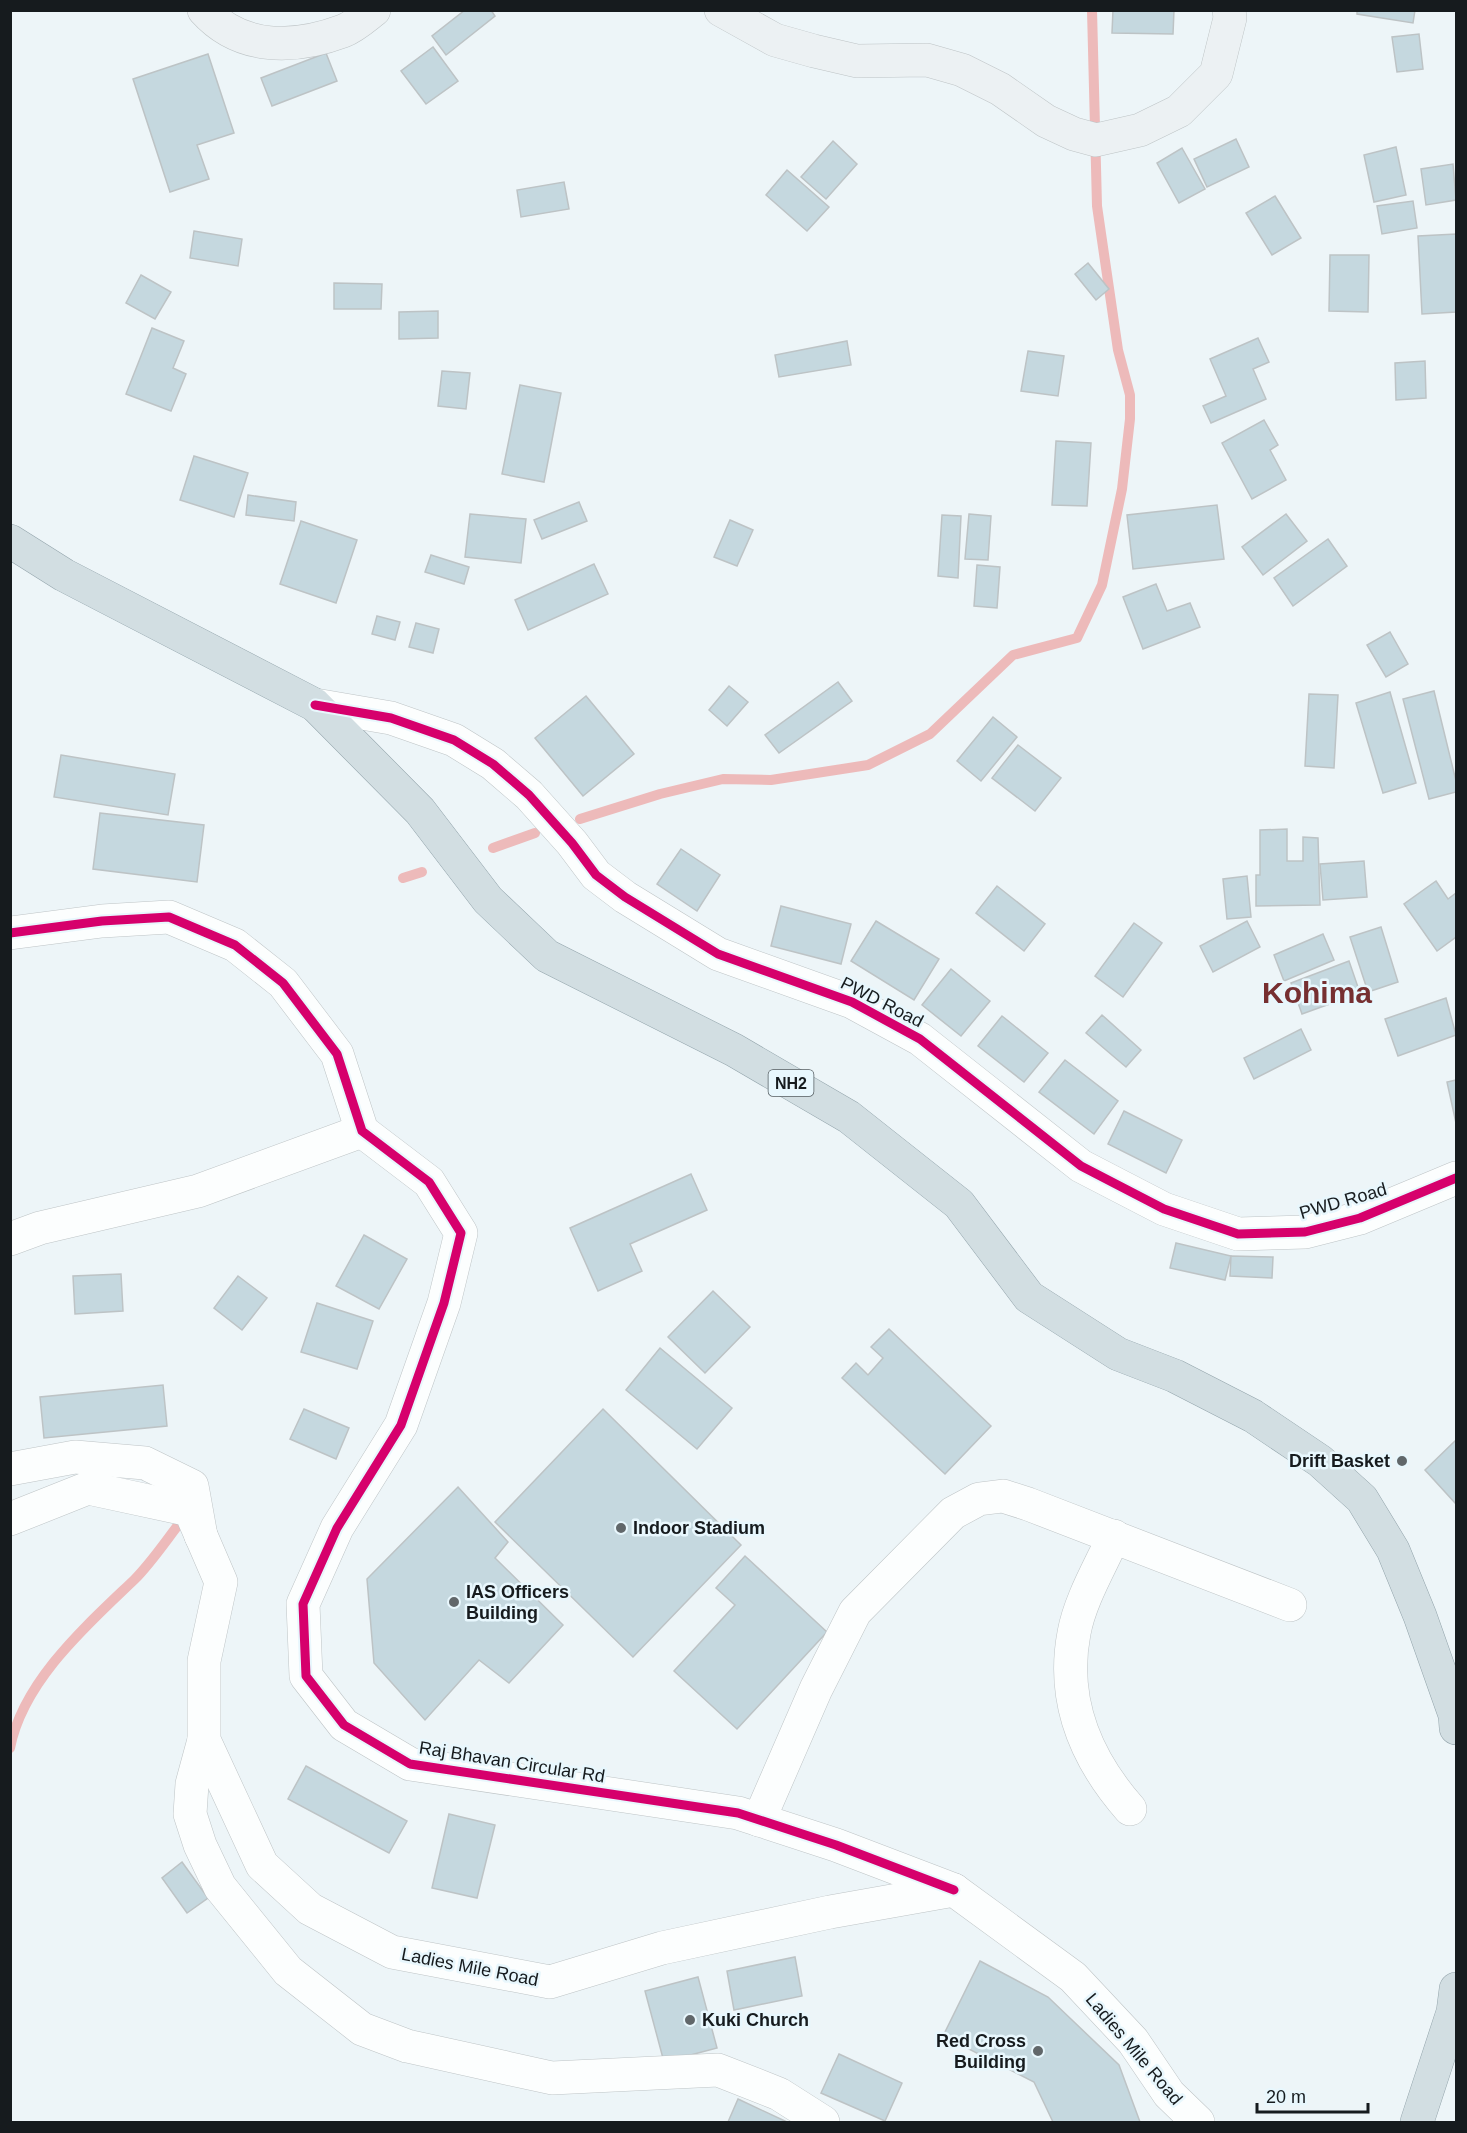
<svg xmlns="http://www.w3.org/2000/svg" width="1467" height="2133" viewBox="0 0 1467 2133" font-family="Helvetica,sans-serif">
<rect width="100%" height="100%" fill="#edf5f8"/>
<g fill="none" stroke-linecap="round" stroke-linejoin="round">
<!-- stream -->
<g stroke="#edbaba" stroke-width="10">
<polyline points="580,819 660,794 723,779 771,780 868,765 930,734 1013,655 1077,638 1102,585 1122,489 1130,419 1130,395 1118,350 1097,206 1092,10"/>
<polyline points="493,848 535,833"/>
<polyline points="403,878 422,872"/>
<path d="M10 1748C23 1681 87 1625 134 1580 153 1561 169 1536 186 1515"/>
</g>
</g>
<!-- building -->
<g fill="#c5d8df" stroke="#bdc3c5" stroke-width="1.5">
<polygon points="465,10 491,10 495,16 446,55 432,36"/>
<polygon points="1113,10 1174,10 1173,34 1112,33"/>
<polygon points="1357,10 1415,10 1413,23 1357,14"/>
<polygon points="1419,34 1423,69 1397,72 1392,37"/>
<polygon points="433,47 458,81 426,104 401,71"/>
<polygon points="326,53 337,81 272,106 261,78"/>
<polygon points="208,54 234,133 197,145 209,179 170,192 133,79"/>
<polygon points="1236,139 1249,167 1207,187 1194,159"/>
<polygon points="833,141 857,164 826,199 801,177"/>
<polygon points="1396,147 1406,195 1374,202 1364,155"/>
<polygon points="1182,148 1205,189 1179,203 1157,163"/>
<polygon points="1453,164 1456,200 1426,205 1421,169"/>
<polygon points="787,170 829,207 807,231 766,195"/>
<polygon points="564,182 569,209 521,217 517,190"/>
<polygon points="1275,196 1301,238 1272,255 1246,213"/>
<polygon points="1413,201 1417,228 1382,234 1377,206"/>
<polygon points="194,231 242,239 238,266 190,258"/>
<polygon points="1456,234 1456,312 1422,314 1418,236"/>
<polygon points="1330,255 1369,255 1368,312 1329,311"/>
<polygon points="1088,263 1109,289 1096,300 1075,274"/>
<polygon points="141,275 171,292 155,319 126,303"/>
<polygon points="334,283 382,284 381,309 334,309"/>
<polygon points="438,311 438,338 399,339 399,312"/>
<polygon points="152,328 184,341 173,368 186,374 171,411 126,394"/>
<polygon points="1258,338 1269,362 1253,369 1266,399 1211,423 1203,406 1226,396 1210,359"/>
<polygon points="847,341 851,365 779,377 775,355"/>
<polygon points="1028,351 1064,356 1058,396 1021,391"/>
<polygon points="1425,361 1426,398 1396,400 1395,363"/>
<polygon points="442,371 470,373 466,409 438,406"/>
<polygon points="520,385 561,393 544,482 502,474"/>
<polygon points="1264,420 1278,445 1270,450 1286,480 1252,499 1222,443"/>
<polygon points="1056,441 1091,443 1087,506 1052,505"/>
<polygon points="194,456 248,473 234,517 180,500"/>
<polygon points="248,495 296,502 294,521 246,515"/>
<polygon points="579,502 587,521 542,539 534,520"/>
<polygon points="1217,505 1224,559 1133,569 1127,515"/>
<polygon points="470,514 526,519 521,563 465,557"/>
<polygon points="969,514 991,516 988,560 965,559"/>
<polygon points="1286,514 1307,541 1263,575 1242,547"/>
<polygon points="942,515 961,516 958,578 938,576"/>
<polygon points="730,520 753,530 737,566 714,557"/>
<polygon points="301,521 357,540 336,603 280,584"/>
<polygon points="1328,539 1347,566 1293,606 1274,578"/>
<polygon points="431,555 469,567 464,584 425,572"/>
<polygon points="594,564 608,594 528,630 515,600"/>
<polygon points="977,565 1000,567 997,608 974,606"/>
<polygon points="1156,584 1167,611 1190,603 1200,627 1143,649 1123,597"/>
<polygon points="377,616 400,622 395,640 372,634"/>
<polygon points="416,623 439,629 433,653 409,647"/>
<polygon points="1390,632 1408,664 1386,677 1367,645"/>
<polygon points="838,682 852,701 779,753 765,735"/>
<polygon points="729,686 748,702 727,726 709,710"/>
<polygon points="1434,691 1456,781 1456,792 1429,799 1403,699"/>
<polygon points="1390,692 1416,783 1383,793 1356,703"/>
<polygon points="1309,694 1338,695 1334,768 1305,766"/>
<polygon points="586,696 634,754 583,796 535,738"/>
<polygon points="993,717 1017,737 981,781 957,761"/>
<polygon points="1018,745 1061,778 1035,811 992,778"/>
<polygon points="61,755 175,774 168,815 54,797"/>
<polygon points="100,813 204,825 197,882 93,869"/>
<polygon points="1287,829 1287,861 1303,861 1303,837 1318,838 1320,905 1256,906 1256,875 1260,875 1260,830"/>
<polygon points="681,849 720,875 697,911 657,884"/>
<polygon points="1364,861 1367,897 1323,900 1320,864"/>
<polygon points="1247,876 1251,917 1227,919 1223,879"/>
<polygon points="1436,881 1448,899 1456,893 1456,937 1437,951 1404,904"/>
<polygon points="997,886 1045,924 1024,951 976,913"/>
<polygon points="781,906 851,924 841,964 771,946"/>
<polygon points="876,921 939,959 914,1000 851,961"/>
<polygon points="1247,921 1260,947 1213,972 1200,946"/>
<polygon points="1134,923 1162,943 1123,997 1095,976"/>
<polygon points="1381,927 1398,982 1368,992 1350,937"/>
<polygon points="1323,934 1334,960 1284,981 1274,955"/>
<polygon points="1349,961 1360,993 1302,1014 1291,983"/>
<polygon points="951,969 990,1001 961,1036 922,1005"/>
<polygon points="1446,998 1456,1035 1398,1056 1385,1019"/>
<polygon points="1102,1015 1141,1050 1126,1067 1086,1033"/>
<polygon points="1002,1016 1048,1053 1024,1082 978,1046"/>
<polygon points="1301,1029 1311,1050 1254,1079 1244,1058"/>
<polygon points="1065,1060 1118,1101 1094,1134 1039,1092"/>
<polygon points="1456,1080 1456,1123 1447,1082"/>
<polygon points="1124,1111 1182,1140 1166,1173 1108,1144"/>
<polygon points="691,1174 707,1210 630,1244 642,1271 598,1291 570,1228"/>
<polygon points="364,1235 407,1259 379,1309 336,1286"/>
<polygon points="1176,1243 1231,1256 1225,1280 1170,1268"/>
<polygon points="1231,1256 1273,1257 1272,1278 1230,1276"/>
<polygon points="121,1274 123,1311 75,1314 73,1276"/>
<polygon points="238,1276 267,1298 242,1330 214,1308"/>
<polygon points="713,1291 750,1327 705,1373 668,1337"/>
<polygon points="317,1303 373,1321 357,1369 301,1352"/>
<polygon points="889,1329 991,1426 945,1474 842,1378 856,1363 868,1375 883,1358 871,1347"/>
<polygon points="660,1348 732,1408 697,1449 626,1390"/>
<polygon points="163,1385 167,1426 44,1438 40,1397"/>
<polygon points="304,1409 349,1428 336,1459 290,1439"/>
<polygon points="603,1409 741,1545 633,1657 495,1522"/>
<polygon points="1456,1440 1456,1504 1425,1470"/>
<polygon points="458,1487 508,1542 495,1558 563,1625 509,1683 479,1660 425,1720 374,1663 367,1579"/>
<polygon points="745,1556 827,1632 737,1729 674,1671 735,1605 716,1588"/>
<polygon points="306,1766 407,1821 389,1853 288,1799"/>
<polygon points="449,1814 495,1825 477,1898 432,1888"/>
<polygon points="182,1862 208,1898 187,1913 162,1878"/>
<polygon points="795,1957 802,1996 734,2010 727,1971"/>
<polygon points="980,1961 1048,1997 1119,2065 1140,2122 1053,2122 1034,2082 943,2036"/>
<polygon points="698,1977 717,2048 664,2062 645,1991"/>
<polygon points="839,2054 902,2083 885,2121 821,2093"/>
<polygon points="738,2099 787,2122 728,2122"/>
</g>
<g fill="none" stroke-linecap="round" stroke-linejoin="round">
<!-- minor casing -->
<g stroke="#bec4c6" stroke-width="34">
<g id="minor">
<polyline points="10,933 102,921 169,917 235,945 283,983 337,1054 362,1131 429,1182 461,1233 444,1303 401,1425 337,1528 303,1604 306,1676 344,1725 410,1764 738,1813 836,1845 954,1890"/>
<polyline points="10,1239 40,1228 198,1191 362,1131"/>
<polyline points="10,1469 75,1457 145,1463 192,1486 201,1536"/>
<path d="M1114 1536C1100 1567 1080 1600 1074 1633 1061 1701 1086 1759 1130 1809"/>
<polyline points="759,1820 816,1689 855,1612 953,1513 979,1499 1003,1496 1028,1504 1290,1605"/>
</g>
</g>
<!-- tertiary casing -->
<g stroke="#bec4c6" stroke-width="34">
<g id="tertiary">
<polyline points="315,705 391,718 454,740 493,764 529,795 572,843 596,875 625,897 718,954 852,1002 920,1039 1081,1166 1164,1209 1238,1234 1305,1232 1360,1218 1456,1178"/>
<polyline points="10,1519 88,1488 190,1510 221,1582 204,1661 204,1740 262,1865 310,1909 392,1952 550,1982 662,1948 830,1912 954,1890 1073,1977 1133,2041 1169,2094 1198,2122"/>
<polyline points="204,1740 192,1784 190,1814 200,1845 220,1887 288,1971 362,2029 407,2046 552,2078 718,2070 779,2094 823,2122"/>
</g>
</g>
<!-- secondary casing -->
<g stroke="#bec4c6" stroke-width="34">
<g id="secondary">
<path d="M204 10C241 51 295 49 343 31 354 27 365 17 374 10"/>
<polyline points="721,10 775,40 814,51 857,61 927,60 962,70 1000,89 1046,121 1074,134 1096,140 1140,130 1179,111 1216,74 1230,18 1229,10"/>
</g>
</g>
<!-- trunk casing -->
<g stroke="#93a4ab" stroke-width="34">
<g id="trunk">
<polyline points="10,541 64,575 315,705 420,811 488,900 547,956 734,1050 849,1117 959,1204 1029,1297 1118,1354 1175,1376 1253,1416 1320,1461 1362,1499 1393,1550 1420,1616 1455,1715 1456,1728"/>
<polyline points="1417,2122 1453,2012 1456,1989"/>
</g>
</g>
<!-- minor -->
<use href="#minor" stroke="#fcfefe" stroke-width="33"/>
<!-- tertiary -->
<use href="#tertiary" stroke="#fcfefe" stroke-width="33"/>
<!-- secondary -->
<use href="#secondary" stroke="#ecf1f3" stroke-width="33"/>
<!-- trunk -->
<use href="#trunk" stroke="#d2dee2" stroke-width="33"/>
<!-- cycleway casing -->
<g stroke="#e8f7fd" stroke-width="13">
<g id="cycleway">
<polyline points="315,705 391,718 454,740 493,764 529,795 572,843 596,875 625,897 718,954 852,1002 920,1039 1081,1166 1164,1209 1238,1234 1305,1232 1360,1218 1456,1178"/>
<polyline points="10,933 102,921 169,917 235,945 283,983 337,1054 362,1131 429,1182 461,1233 444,1303 401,1425 337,1528 303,1604 306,1676 344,1725 410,1764 738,1813 836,1845 954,1890"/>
</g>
</g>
<!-- cycleway -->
<use href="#cycleway" stroke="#d6006c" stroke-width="9"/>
</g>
<!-- markers -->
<g fill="#61676a" stroke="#e8f7fd" stroke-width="2">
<circle cx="1402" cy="1461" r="6"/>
<circle cx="621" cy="1528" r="6"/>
<circle cx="454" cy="1602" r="6"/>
<circle cx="690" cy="2020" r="6"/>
<circle cx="1038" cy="2051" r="6"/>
</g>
<g text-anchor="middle" stroke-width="5" stroke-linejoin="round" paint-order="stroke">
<!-- shield labels -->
<rect fill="#e8f7fd" stroke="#555d61" stroke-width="1.5" x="768.5" y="1070" width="45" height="26" rx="4.5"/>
<g font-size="16" font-weight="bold" fill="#161b1e">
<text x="791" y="1089">NH2</text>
</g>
<!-- street labels -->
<g font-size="18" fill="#161b1e" stroke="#e8f7fd">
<text transform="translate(882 1002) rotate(27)" y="6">PWD Road</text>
<text transform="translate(1343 1201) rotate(-16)" y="6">PWD Road</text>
<text transform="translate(512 1762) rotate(9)" y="6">Raj Bhavan Circular Rd</text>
<text transform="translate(470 1967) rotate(11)" y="6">Ladies Mile Road</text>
<text transform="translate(1134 2049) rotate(50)" y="6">Ladies Mile Road</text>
</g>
<!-- poi labels -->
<g font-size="18" font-weight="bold" fill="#161b1e" stroke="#e8f7fd" text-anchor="start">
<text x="1390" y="1467" text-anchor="end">Drift Basket</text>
<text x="633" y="1534">Indoor Stadium</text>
<text x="466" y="1598">IAS Officers<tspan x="466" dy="21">Building</tspan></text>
<text x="702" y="2026">Kuki Church</text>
<text x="1026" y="2047" text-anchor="end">Red Cross<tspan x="1026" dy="21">Building</tspan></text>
</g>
<!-- town labels -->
<g font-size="30" font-weight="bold" fill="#762f31" stroke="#e8f7fd">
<text x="1317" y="1003">Kohima</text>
</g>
</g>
<!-- border -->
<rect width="1467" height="2133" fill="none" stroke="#161b1e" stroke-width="24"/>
<!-- scale -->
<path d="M1257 2103v9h111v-9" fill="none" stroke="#161b1e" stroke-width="3"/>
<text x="1266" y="2103" font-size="18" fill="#161b1e" stroke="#e8f7fd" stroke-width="4.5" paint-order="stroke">20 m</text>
</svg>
